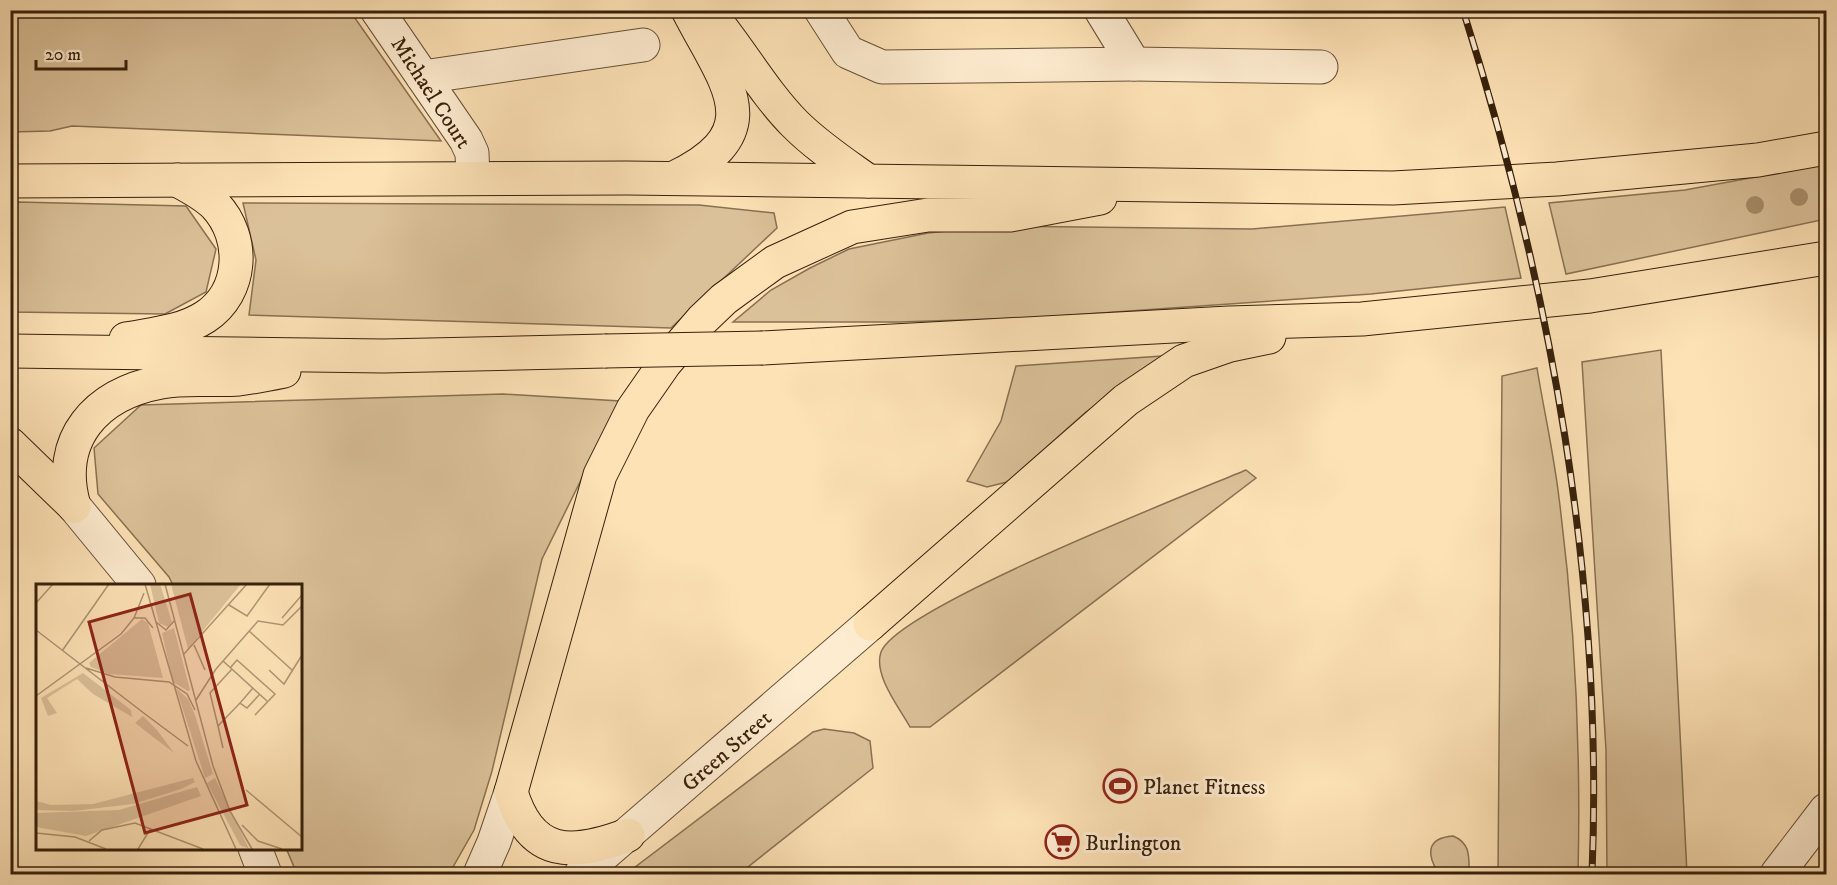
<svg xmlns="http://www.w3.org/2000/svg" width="1837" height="885" viewBox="0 0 1837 885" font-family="'IM FELL DW Pica',serif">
<rect width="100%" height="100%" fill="#fde2b6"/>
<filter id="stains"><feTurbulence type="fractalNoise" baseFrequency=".00333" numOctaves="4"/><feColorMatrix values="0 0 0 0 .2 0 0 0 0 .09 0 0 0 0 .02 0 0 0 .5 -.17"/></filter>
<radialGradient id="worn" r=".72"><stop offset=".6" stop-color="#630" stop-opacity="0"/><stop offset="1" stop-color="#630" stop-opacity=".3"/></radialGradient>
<!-- green -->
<g fill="#dbc199" stroke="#897052" stroke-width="1.5">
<polygon points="10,11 350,11 441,141 72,126 50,131 11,132"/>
<polygon points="1826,164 1826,219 1566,274 1549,203 1685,190"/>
<polygon points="18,202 186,206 216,249 206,292 165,314 11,312 11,211"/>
<polygon points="243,203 699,205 774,213 777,228 671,328 249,315 256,260"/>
<polygon points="1505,207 1521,278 1371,294 1029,318 898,322 733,322 771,290 810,268 849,249 928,233 994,226 1252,229"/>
<polygon points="1661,350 1687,874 1607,874 1606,750 1582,362"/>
<polygon points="1163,356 1086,412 1007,482 987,487 967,481 1001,421 1016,366"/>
<path d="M1537 368C1544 411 1554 455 1559 498 1575 622 1581 749 1578 874H1498L1502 376Z"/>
<polygon points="503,394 620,401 542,559 492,771 474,830 449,874 297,874 286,848 300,848 300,585 173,585 169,577 98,494 94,448 141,405"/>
<path d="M1246 470 1256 478 930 727H910C899 707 873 675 881 652 897 608 1189 494 1246 470Z"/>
<polygon points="824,729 854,733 870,741 873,768 739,874 626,874 813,732"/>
<path d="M1453 836C1471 843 1469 858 1469 874H1439C1427 856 1425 838 1453 836Z"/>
</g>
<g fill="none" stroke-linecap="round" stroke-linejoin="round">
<!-- minor casing -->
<g stroke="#685036" stroke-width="35">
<g id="minor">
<polyline points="377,10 466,140 472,153 473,178"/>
<polyline points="821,10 848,52 882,67 1134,64 1101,10"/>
<polyline points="1134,64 1321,67"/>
<polyline points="423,77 643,45"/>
<polyline points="74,506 139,585"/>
<polyline points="255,848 265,874"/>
<polyline points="480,874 494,842 511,792"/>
<polyline points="581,874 870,624"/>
<polyline points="1777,874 1826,810"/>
</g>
</g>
<!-- major casing -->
<g stroke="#37200b" stroke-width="35">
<path id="major" d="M511 792C531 858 572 856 628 835"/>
</g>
<!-- highway casing -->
<g stroke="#37200b" stroke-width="35">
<g id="highway">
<path d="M707 10C738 46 763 92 795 124 817 146 843 163 868 181"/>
<path d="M674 178C773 131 725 83 688 10"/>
<polyline points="10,181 627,178 1393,188 1557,179 1758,160 1826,148"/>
<path d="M126 339C152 334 182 332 205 317 243 292 246 238 215 205 204 194 190 187 177 180"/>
<polyline points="763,348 1229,323 1362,319 1590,296 1826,258"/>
<polyline points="10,351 383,356 605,351"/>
<polyline points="10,444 74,506"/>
<path d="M74 506C55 439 96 394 161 382 187 377 213 381 239 379 254 377 269 374 284 371"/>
<polyline points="870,624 1126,400 1184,361 1230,345 1269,337"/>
<polyline points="511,792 600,475 633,409 665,363 702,320 724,299 775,262 852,227 928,215 1010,215 1100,198"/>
</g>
</g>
<!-- minor -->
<use href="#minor" stroke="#feecd0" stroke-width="33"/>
<!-- major -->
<use href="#major" stroke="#fde2b6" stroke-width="33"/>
<!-- highway -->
<use href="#highway" stroke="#fde2b6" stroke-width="33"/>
<!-- rail casing -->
<g stroke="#37200b" stroke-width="7">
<path id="rail" d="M1463 10C1551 287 1604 584 1592 874"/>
</g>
<!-- rail -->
<use href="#rail" stroke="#feecd0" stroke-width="4.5" stroke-dasharray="14" stroke-linecap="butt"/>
<!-- highway-bridge casing -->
<g stroke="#37200b" stroke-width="35" stroke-linecap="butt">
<polyline id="highway-bridge" points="605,351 763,348"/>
</g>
<!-- highway-bridge -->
<use href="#highway-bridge" stroke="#fde2b6" stroke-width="33"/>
</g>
<!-- trees -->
<g fill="#a78d6b">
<circle cx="1799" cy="197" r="9"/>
<circle cx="1755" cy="205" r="9"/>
</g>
<!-- icons -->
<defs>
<g id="stadium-ring" transform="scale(1.725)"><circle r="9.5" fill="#feecd0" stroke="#8f2418" stroke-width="1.5"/><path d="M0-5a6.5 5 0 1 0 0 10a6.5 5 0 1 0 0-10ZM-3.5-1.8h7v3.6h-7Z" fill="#8f2418"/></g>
<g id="supermarket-ring" transform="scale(1.725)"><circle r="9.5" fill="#feecd0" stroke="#8f2418" stroke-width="1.5"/><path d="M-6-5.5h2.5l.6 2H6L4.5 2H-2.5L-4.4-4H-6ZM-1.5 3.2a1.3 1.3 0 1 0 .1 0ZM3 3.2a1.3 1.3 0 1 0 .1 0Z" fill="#8f2418"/></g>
</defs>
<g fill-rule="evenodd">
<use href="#stadium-ring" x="1120" y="786"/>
<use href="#supermarket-ring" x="1062" y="842"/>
</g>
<g text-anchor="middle" stroke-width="6" stroke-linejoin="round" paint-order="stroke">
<!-- street labels -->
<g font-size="22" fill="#37200b" stroke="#feecd0">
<text transform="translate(432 92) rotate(57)" y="8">Michael Court</text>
<text transform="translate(726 750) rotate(-41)" y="8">Green Street</text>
</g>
<!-- poi labels -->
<g font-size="22" fill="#37200b" stroke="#feecd0" text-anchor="start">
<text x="1143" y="794">Planet Fitness</text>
<text x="1085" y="850">Burlington</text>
</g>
</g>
<!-- overview -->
<g transform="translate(36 584)">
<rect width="266" height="266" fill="#fde2b6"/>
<path d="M114 0H124L136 38 132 43 123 39ZM135 0H205L152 65ZM106 35 112 39 127 94 73 90 55 83 53 79ZM138 44 154 106 152 107 137 98 126 49ZM47 89 95 126 96 133 57 110 41 95 11 114 21 129 12 132 5 114ZM140 104 152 115 159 131 177 190 169 194ZM107 132 121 146 138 169 99 139ZM157 194 159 198 145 205 97 220 37 227 0 226V217L15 221 57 220ZM179 194 213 265 204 261 171 199ZM161 203 165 212 50 252 0 243V229L83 226Z" fill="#dbc199"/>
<path fill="none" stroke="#ae9472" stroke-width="1.5" d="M109 0 160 177 200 265M129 0 177 182 194 227 216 265M0 19 17 0M193 21 211 32 234 0M98 34H109L117 44M98 34 108 9M246 34 266 11M120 38 130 46 139 36M0 46 109 130M213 47 256 86M158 61 169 86M26 67 73 0M148 70 211 0M187 77 231 117M50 84 79 93M194 84 201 76 239 110 219 131M180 85 222 37 247 41 266 22M196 85 174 109 182 142 204 119M233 86 248 100 266 71M79 93 133 98 151 110 159 126M217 104 204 119 211 124 224 110M0 112 85 50 98 34M160 116 180 85M109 130 152 162M182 142 187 164M210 206 266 253M206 241 222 257 246 265M0 249 39 253 70 265M53 257 66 246 99 239 167 265M102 265 115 244"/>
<path fill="#8f2418" fill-opacity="0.15" stroke="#8f2418" stroke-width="3" d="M154 10 211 221 109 249 53 38Z"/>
<rect width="266" height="266" fill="none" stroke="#37200b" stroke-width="3"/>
</g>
<!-- margin -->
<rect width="1837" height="885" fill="none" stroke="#fde2b6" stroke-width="36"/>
<rect x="12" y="12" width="1813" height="861" fill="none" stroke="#37200b" stroke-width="3"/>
<rect x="18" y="18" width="1801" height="849" fill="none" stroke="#37200b" stroke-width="1.5"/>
<!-- scale -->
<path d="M36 60v9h90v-9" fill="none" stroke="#37200b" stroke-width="3"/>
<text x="45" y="60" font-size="18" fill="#37200b" stroke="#feecd0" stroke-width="4.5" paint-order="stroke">20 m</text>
<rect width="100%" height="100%" filter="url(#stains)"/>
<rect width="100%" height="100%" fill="url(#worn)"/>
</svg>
